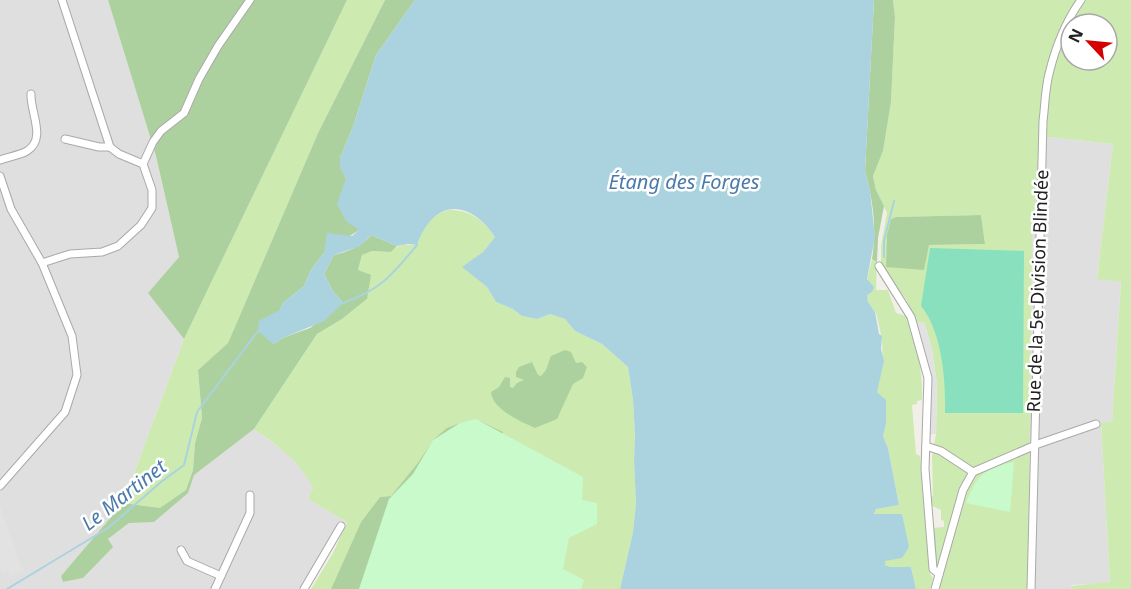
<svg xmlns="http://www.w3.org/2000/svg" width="1131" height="589" viewBox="0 0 1131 589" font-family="'Noto Sans',sans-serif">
<rect width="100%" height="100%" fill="#f2efe9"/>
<!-- residential -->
<g fill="#e0dfdf">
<polygon points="0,0 108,0 156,156 179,257 149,293 184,339 123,503 61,576 63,582 83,578 108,539 254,429 288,454 306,474 313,488 308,499 347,522 307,589 0,589"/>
<polygon points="1039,136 1113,144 1097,278 1121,281 1112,421 1101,423 1110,583 1071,585 1072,589 1028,589 1032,244"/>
</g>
<!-- grass -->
<g fill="#cdebb0" fill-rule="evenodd">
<polygon points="347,0 385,0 318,133 228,343 198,370 202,418 195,443 193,470 186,490 160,508 123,503 184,339"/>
<path d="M893 0H1131V589H1072L1071 586 1110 582 1101 423 1112 421 1121 282 1097 279 1113 144 1040 136 1032 244 1028 589H940L932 528 944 527V521L941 520V510L930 505V499L933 495 932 457 936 434 937 384 932 349 924 322 917 323 906 299 881 267V246L887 213 876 190 873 176 883 151 891 102 895 17ZM1071 24H1107V60H1071ZM981 215 985 244 929 245 891 219 896 217Z"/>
<path d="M449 210C471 210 483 220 495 237L483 252 463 267 487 287 496 302 513 309 522 316 537 319 550 314 565 319 575 331 602 344 628 367 633 400 635 434 634 461 636 503 633 532 620 589H379L460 423C435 433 431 446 416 466 408 476 399 486 391 496L380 497 361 522 331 589H311L333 553 347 522 308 499 313 488C300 461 278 446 254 429L317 334 342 319 367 299 358 270 362 255 372 251 391 252C400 243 405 245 417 245 423 227 430 215 449 210Z"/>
<path d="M872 259 877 262 876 290H888L896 313 906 316C917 343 923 371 922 400L917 401V404L912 405 916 454 920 456 930 574 933 578 930 589H916L911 567H890L885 565 874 515 876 509 899 505 888 448 883 436 886 424V401L877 392C880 374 884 358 882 341 882 338 877 315 876 313 874 309 869 305 868 301 864 288 869 271 872 259Z"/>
</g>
<!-- forest -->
<g fill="#add19e">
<polygon points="108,0 347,0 184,339 148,293 179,257 156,156"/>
<path d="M385 0H415L376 55 353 127 340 158 341 168 346 178 359 230 324 253 311 270 304 286 283 303 280 310 273 344 285 337 310 328 343 303 332 290 324 274 334 255C347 252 362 246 371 235L397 246 391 252 372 251 362 255 358 270 371 275 367 299 342 319 317 334 254 429 194 475 188 493 154 522 129 523 108 539 113 547 83 578 63 582 61 576 123 503 160 508 186 490 193 470 195 443 202 418 198 370 228 343 318 133Z"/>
<path d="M874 0H893L895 17 891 102 883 151 873 176 876 190 884 206 878 238 877 262 872 259C877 229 873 200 865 171Z"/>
<polygon points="981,215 985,244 929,245 924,270 886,267 887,235 891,219 896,217"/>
<path d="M565 350 571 352 576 363 582 362 587 367 583 378 573 384 557 419 535 428C521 422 492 409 491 392L499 387 505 377 510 378V387L513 388 517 383 524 380 516 377V372L519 367 532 362 538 375 541 376 546 370 551 356Z"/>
<polygon points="480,421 503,432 498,442 379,589 331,589 361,522 380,497 391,496 417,464 434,439 447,428 460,423"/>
</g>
<!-- park -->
<g fill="#c8facc">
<polygon points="476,419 583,477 582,500 597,503 597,524 569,538 563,569 584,580 581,589 359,589 389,499 413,474 433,440 460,423"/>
<path d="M1014 462 1010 512 966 503C978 474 983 469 1014 462Z"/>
</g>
<!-- pitch -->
<path fill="#88e0be" d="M930 248 1024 251 1023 413H945C946 381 942 331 921 306Z"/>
<!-- parking -->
<g fill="#e2e2e2">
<polygon points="924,322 932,349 937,384 936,434 930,434 929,378 924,350 917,323"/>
<polygon points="0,506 23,571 9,577 8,570 3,573 0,566"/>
</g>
<!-- water -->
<path fill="#aad3df" d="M415 0H874L865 171 870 191 875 237 867 279 874 287 872 292 867 295 868 302 875 312 879 334 882 336 881 349 884 361 877 392 886 400V424L883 436 888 448 899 505 876 509 874 514H902L909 547 902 558 885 561V565L890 567H911L916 589H620L633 532 636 503 634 461 635 434 633 400 628 367 602 344 575 331 565 319 550 314 537 319 522 316 513 309 496 302 487 287 462 267 483 252 495 237C469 198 433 199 417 245L408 244 397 246 371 235 360 246 334 255 324 274 332 290 343 303 324 321 285 337 273 344 258 331 259 321 280 310 283 303 304 286 311 270 324 253 327 233 352 236 359 230 346 221 337 204 346 178 340 168V158L353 127 376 55Z"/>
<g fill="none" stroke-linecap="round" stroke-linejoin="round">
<!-- stream -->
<g stroke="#aad3df" stroke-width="2">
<polyline points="884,257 884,241 894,201"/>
<path d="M343 303C382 289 392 275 417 245"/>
<polyline points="934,533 936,562"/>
<polyline points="7,589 108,528 161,482 184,465 197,412 258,331"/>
</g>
<!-- minor casing -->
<g stroke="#a9a9a9" stroke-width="9">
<g id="minor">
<polyline points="62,0 110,147 119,154 143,164"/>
<polyline points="65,139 99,147 110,147"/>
<path d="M0 160C8 157 20 155 27 151 47 139 30 112 31 94"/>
<polyline points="0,176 11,209 42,263 72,336 77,375 65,412 0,486"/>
<polyline points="42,263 70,254 102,252 118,246 141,225 152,208 152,190 143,164 153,142 161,131 184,113 199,79 218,46 250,0"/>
<polyline points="879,266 911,317 928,378 925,469 933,569 939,574"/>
<polyline points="926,446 941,451 973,472"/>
<polyline points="181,550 187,561 221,576"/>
<polyline points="215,589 250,513 250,495"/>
<polyline points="304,589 341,526"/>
<polyline points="935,589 963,490 973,472 1038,444 1096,424"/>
<path d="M1031 589 1043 121C1045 106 1045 89 1049 74 1055 49 1066 21 1081 0"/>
</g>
</g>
<!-- minor -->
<use href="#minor" stroke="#fff" stroke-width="7"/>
</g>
<g text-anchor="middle" stroke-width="5" stroke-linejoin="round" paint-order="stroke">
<!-- street labels -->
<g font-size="18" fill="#222" stroke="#fff">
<text transform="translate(1038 291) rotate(-88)" y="6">Rue de la 5e Division Blindée</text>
</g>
<!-- water labels -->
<g font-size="20" font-style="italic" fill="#4a7aab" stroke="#fff">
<text x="684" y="189">Étang des Forges</text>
<text transform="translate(124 495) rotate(-38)" y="7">Le Martinet</text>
</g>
</g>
<!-- north arrow -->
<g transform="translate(1089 42) rotate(296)"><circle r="28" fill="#ffffff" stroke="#a7a7a7" stroke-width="1.5"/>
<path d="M0-4.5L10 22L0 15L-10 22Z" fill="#d40000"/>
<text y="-9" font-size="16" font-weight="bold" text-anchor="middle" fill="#222222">N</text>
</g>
</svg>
